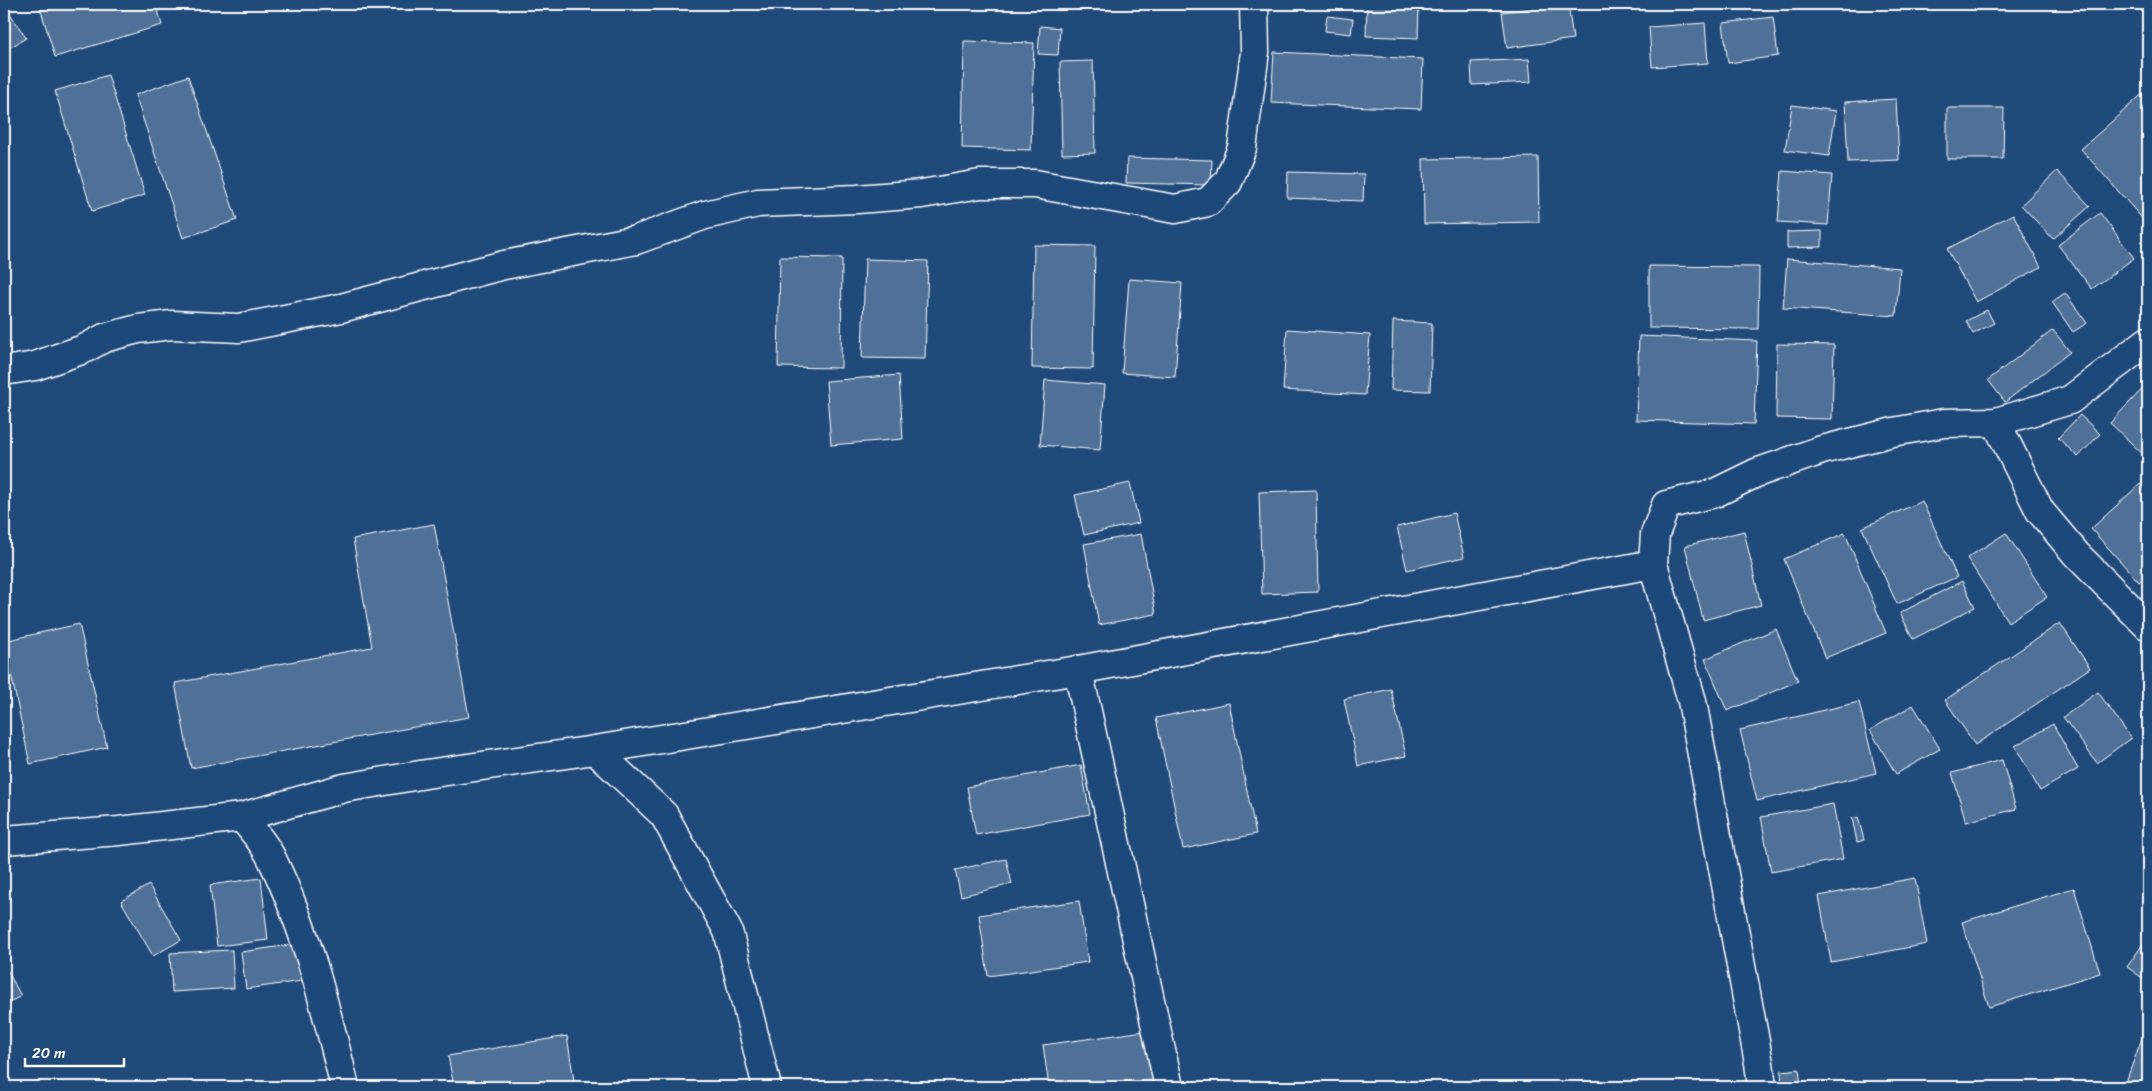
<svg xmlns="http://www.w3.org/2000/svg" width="2152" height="1091" viewBox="0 0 2152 1091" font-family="Sriracha,sans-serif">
<rect width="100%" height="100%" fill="#1f4a7a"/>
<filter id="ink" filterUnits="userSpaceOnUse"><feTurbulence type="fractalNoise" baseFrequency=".02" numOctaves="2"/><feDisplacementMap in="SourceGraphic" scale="10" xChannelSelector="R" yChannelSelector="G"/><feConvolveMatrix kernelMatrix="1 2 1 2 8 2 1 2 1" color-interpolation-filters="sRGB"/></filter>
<g filter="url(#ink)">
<!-- building -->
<g fill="#507197" stroke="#fff">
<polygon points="4,4 26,38 4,51"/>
<polygon points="39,4 156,4 162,25 55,57"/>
<polygon points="1367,4 1419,4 1418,38 1366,36"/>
<polygon points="1568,4 1573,39 1507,48 1502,12"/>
<polygon points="1327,16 1353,19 1351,34 1325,31"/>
<polygon points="1773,17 1778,56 1728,63 1723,23"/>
<polygon points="1705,23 1708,63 1652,67 1649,27"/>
<polygon points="1040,26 1060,28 1058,55 1038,54"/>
<polygon points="964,41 1034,43 1031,150 962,148"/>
<polygon points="1274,52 1423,59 1421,109 1271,103"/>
<polygon points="1529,59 1531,82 1472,85 1471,62"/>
<polygon points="1093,61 1095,153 1062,154 1060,62"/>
<polygon points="108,75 145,195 92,211 55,91"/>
<polygon points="188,76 237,220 183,238 135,95"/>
<polygon points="2148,89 2148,225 2081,149"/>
<polygon points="1896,99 1899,160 1848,162 1845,102"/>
<polygon points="1792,105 1836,111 1829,156 1785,150"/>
<polygon points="1947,108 2004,108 2003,159 1947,159"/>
<polygon points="1538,157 1539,222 1424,224 1423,159"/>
<polygon points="1127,158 1212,160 1211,185 1126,183"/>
<polygon points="1782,171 1832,175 1828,225 1778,222"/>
<polygon points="2057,171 2090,206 2053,239 2021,205"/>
<polygon points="1288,172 1364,174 1363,201 1287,198"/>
<polygon points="2100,213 2134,258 2092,289 2058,245"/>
<polygon points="2013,214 2041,267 1976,302 1947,249"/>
<polygon points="1822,231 1822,247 1787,248 1787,232"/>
<polygon points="1034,245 1095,246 1093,369 1032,368"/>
<polygon points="780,257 842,258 841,368 778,367"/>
<polygon points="865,259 928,261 925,359 862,358"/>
<polygon points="1787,259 1900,268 1896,316 1783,308"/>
<polygon points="1649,266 1759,267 1758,329 1649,328"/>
<polygon points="1129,279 1182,283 1175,377 1122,373"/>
<polygon points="2065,293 2087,323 2073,332 2052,302"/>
<polygon points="1987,310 1994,323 1973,334 1966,321"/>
<polygon points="1393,321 1432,323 1430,391 1391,390"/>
<polygon points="1287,329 1370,335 1365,395 1283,390"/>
<polygon points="2053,330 2070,352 2005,402 1988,380"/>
<polygon points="1639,336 1757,341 1754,424 1636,420"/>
<polygon points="1777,344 1834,345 1832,419 1776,418"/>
<polygon points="899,375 903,439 831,445 826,381"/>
<polygon points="1045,380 1105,385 1100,450 1040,445"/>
<polygon points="2148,383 2148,459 2110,423"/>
<polygon points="2080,415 2100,434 2078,457 2058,438"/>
<polygon points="1130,483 1139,523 1084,535 1075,495"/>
<polygon points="2140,484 2148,493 2148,574 2139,582 2091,529"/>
<polygon points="1316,490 1318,592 1262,594 1259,492"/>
<polygon points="1922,501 1957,577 1897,604 1862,528"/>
<polygon points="1454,513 1464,557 1407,570 1397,527"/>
<polygon points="434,524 469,717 191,768 175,683 372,647 353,539"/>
<polygon points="1744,531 1761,605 1703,620 1685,546"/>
<polygon points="1845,533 1886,633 1825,658 1784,559"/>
<polygon points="2006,533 2047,597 2008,622 1967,558"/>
<polygon points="1141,534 1156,614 1099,625 1084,544"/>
<polygon points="1962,581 1975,607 1913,639 1900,613"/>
<polygon points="2060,623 2090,668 1975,745 1945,700"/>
<polygon points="79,624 107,747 30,764 4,641"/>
<polygon points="1776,629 1798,681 1727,711 1705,659"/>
<polygon points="1391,689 1406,756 1358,766 1344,699"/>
<polygon points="2098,692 2131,738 2097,763 2063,717"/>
<polygon points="1859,702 1876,773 1757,801 1740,730"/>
<polygon points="1229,703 1256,834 1183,849 1156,718"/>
<polygon points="1913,705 1940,749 1896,774 1870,730"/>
<polygon points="2053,724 2078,769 2040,791 2015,746"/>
<polygon points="2002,760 2016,809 1966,822 1952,773"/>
<polygon points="1081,765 1090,814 976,835 967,787"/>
<polygon points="1833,804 1843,859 1771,872 1761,817"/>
<polygon points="1858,817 1864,840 1857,842 1852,818"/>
<polygon points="1006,859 1012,884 961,896 955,870"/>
<polygon points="261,878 268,940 217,946 210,885"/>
<polygon points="1915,878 1927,944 1831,962 1819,896"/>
<polygon points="149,885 181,940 153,956 121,901"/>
<polygon points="2074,888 2100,973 1989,1007 1962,922"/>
<polygon points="1079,901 1088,962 988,976 979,915"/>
<polygon points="297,944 302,981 246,989 241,952"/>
<polygon points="2143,944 2148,947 2148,982 2127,967"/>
<polygon points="232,950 234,988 172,992 170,953"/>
<polygon points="4,964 21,996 4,1005"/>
<polygon points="2148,1022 2148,1087 2124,1087"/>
<polygon points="1152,1030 1160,1086 1049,1087 1043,1045"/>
<polygon points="567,1036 575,1087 454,1087 448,1056"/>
<polygon points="1799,1069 1801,1087 1782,1087 1781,1071"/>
</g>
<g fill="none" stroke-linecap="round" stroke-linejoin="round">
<!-- street casing -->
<g stroke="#fff" stroke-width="31">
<g id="street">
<polyline points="4,371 35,366 84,349 104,338 138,329 172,325 239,328 341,308 504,265 636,240 705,215 758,203 857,199 922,194 980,184 1035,184 1175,209 1208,202 1228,182 1242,148 1255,52 1254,4"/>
<polyline points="1996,422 2040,511 2077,555 2148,626"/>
<polyline points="1078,670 1169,1087"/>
<polyline points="595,750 664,815 728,931 767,1087"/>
<path d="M242 817C252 830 264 843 271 857 307 930 326 1009 345 1087"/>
<polyline points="4,840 119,831 242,817 344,788 426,774 595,750 1078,670 1653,564"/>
<polyline points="1762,1087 1759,1063 1692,701 1653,564 1655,534 1666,505 1715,493 1756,473 1822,450 1893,432 1944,423 1996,422 2070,400 2148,341"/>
</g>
</g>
<!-- street -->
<use href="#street" stroke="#1f4a7a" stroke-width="28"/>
</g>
</g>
<!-- margin -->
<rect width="2152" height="1091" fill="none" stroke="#1f4a7a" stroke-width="20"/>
<rect x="10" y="10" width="2132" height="1071" fill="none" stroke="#fff" stroke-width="2" filter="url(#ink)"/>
<!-- scale -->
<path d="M25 1058v8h99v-8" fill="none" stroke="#ffffff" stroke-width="2.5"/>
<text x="32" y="1058" font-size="15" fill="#ffffff" stroke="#1f4a7a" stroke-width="4" paint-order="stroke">20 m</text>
</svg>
